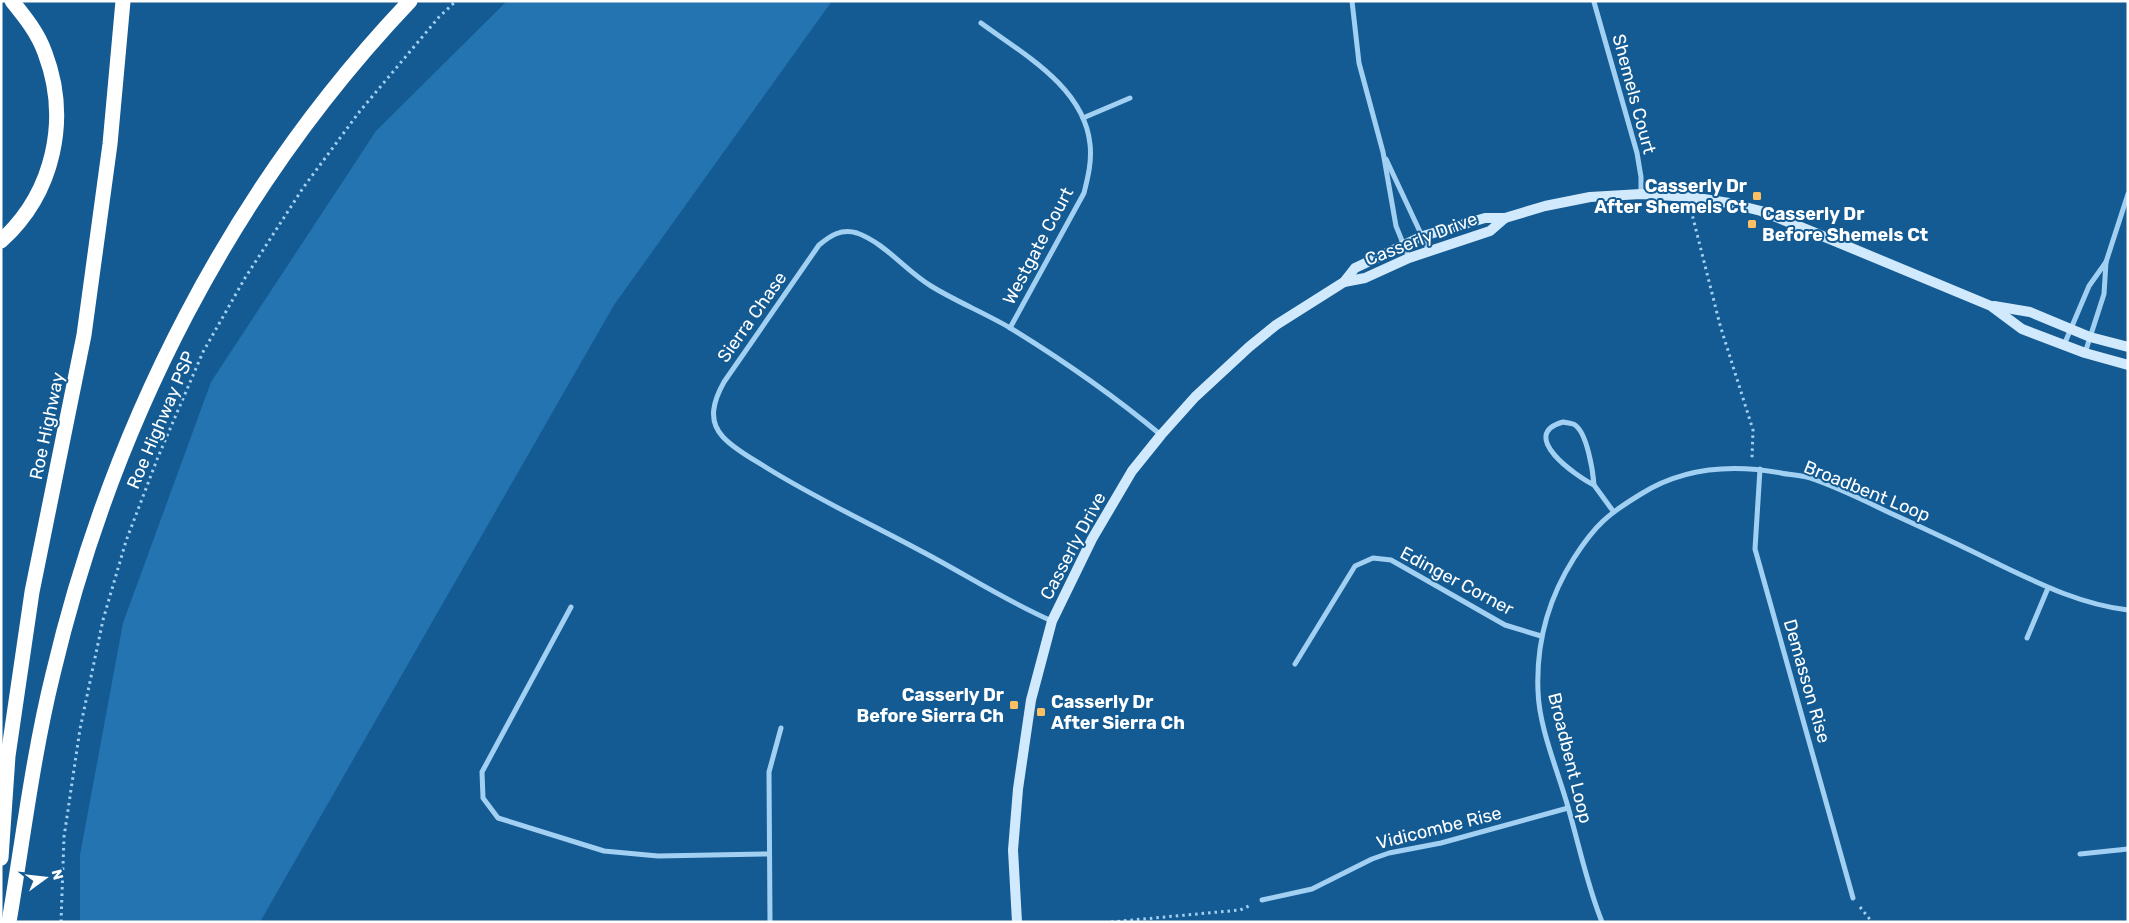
<svg xmlns="http://www.w3.org/2000/svg" width="2129" height="923" viewBox="0 0 2129 923" font-family="Rubik,sans-serif">
<rect width="100%" height="100%" fill="#145b93"/>
<!-- green -->
<polygon fill="#2374b0" points="507,1 832,1 614,305 260,922 80,922 80,855 123,623 211,382 376,131"/>
<g fill="none" stroke-linecap="round" stroke-linejoin="round">
<!-- path -->
<g stroke="#a2d0f2" stroke-width="3" stroke-dasharray="2.5 4" stroke-linecap="butt">
<polyline points="1691,210 1720,325 1753,430 1752,458"/>
<polyline points="1860,907 1872,922"/>
<polyline points="61,922 64,837 80,729 103,620 126,541 158,457 203,352 245,278 303,188 360,111 439,17 456,1"/>
<polyline points="1111,922 1240,910 1251,905"/>
</g>
<!-- street -->
<g stroke="#a2d0f2" stroke-width="5">
<polyline points="1352,1 1359,63 1383,152 1396,226 1409,258"/>
<polyline points="1594,2 1637,153 1641,177 1641,194"/>
<path d="M981 23C1023 54 1084 87 1090 144 1092 161 1088 177 1084 193L1010 328"/>
<polyline points="1083,118 1130,98"/>
<polyline points="1386,159 1429,251"/>
<polyline points="2064,345 2089,286 2106,262"/>
<polyline points="2085,353 2104,294 2106,262 2128,194"/>
<path d="M1563 422C1567 423 1572 423 1575 425 1587 433 1593 471 1594 485 1576 476 1517 435 1563 422Z"/>
<polyline points="1760,469 1755,549 1853,898"/>
<polyline points="1594,485 1613,511"/>
<polyline points="571,607 482,772 483,798 498,818 604,851 658,856 768,854"/>
<path d="M1052 621C1006 601 965 574 921 551 869 523 817 499 767 468 753 459 735 450 723 437 707 420 714 400 724 382L819 245C830 236 841 228 857 233 885 243 906 271 931 286 957 302 985 313 1012 329 1064 361 1113 395 1161 435"/>
<polyline points="2027,638 2048,588"/>
<polyline points="1295,664 1355,566 1373,558 1391,560 1505,625 1541,636"/>
<polyline points="2080,854 2128,849"/>
<polyline points="1262,900 1312,889 1372,859 1389,853 1441,843 1568,808"/>
<polyline points="770,922 769,772 781,728"/>
<path d="M1602 922C1587 885 1579 845 1568 807 1558 771 1539 728 1538 691 1536 643 1548 599 1574 558 1595 525 1608 514 1641 494 1684 467 1732 464 1781 473 1790 475 1801 475 1810 478 1837 487 1863 500 1888 512 1923 528 1958 544 1992 561 2036 582 2078 604 2128 610"/>
</g>
<!-- secondary -->
<g stroke="#d1e9fc" stroke-width="10">
<polyline points="1344,282 1365,278 1409,258 1490,231 1505,218"/>
<polyline points="1994,306 2030,312 2090,337 2128,347"/>
<polyline points="1017,922 1013,850 1018,789 1031,700 1052,621 1092,539 1132,471 1161,435 1195,397 1249,347 1276,325 1344,282 1355,268 1423,236 1485,218 1505,218 1545,206 1590,197 1641,194 1691,197 1729,203 1761,211 1808,230 1991,306 2022,329 2085,353 2128,365"/>
</g>
<!-- highway -->
<g stroke="#fff" stroke-width="15">
<path d="M1 241C54 193 70 119 45 53 38 33 25 17 12 1"/>
<polyline points="1,858 8,756 32,592 84,335 110,144 123,1"/>
<path d="M9 922C23 839 33 755 53 674 112 424 232 188 410 1"/>
</g>
</g>
<!-- markers -->
<g fill="#ffbf63" stroke="#145b93" stroke-width="2">
<rect x="1752" y="191" width="10" height="10" rx="2.5"/>
<rect x="1747" y="219" width="10" height="10" rx="2.5"/>
<rect x="1009" y="700" width="10" height="10" rx="2.5"/>
<rect x="1036" y="707" width="10" height="10" rx="2.5"/>
</g>
<g text-anchor="middle" stroke-width="4" stroke-linejoin="round" paint-order="stroke">
<!-- street labels -->
<g font-size="18" fill="#fff" stroke="#145b93">
<text transform="translate(1634 94) rotate(75)" y="6">Shemels Court</text>
<text transform="translate(1421 239) rotate(-21)" y="6">Casserly Drive</text>
<text transform="translate(1038 246) rotate(-62)" y="6">Westgate Court</text>
<text transform="translate(752 317) rotate(-55)" y="6">Sierra Chase</text>
<text transform="translate(161 420) rotate(-67)" y="6">Roe Highway PSP</text>
<text transform="translate(47 426) rotate(-78)" y="6">Roe Highway</text>
<text transform="translate(1867 491) rotate(22)" y="6">Broadbent Loop</text>
<text transform="translate(1073 546) rotate(-62)" y="6">Casserly Drive</text>
<text transform="translate(1457 581) rotate(28)" y="6">Edinger Corner</text>
<text transform="translate(1807 681) rotate(74)" y="6">Demasson Rise</text>
<text transform="translate(1570 758) rotate(76)" y="6">Broadbent Loop</text>
<text transform="translate(1439 828) rotate(-14)" y="6">Vidicombe Rise</text>
</g>
<!-- poi labels -->
<g font-size="18" font-weight="bold" fill="#fff" stroke="#145b93" text-anchor="end">
<text x="1747" y="192">Casserly Dr<tspan x="1747" dy="21">After Shemels Ct</tspan></text>
<text x="1762" y="220" text-anchor="start">Casserly Dr<tspan x="1762" dy="21">Before Shemels Ct</tspan></text>
<text x="1004" y="701">Casserly Dr<tspan x="1004" dy="21">Before Sierra Ch</tspan></text>
<text x="1051" y="708" text-anchor="start">Casserly Dr<tspan x="1051" dy="21">After Sierra Ch</tspan></text>
</g>
</g>
<!-- border -->
<rect width="2129" height="923" fill="none" stroke="#ffffff" stroke-width="5"/>
<!-- north arrow -->
<g transform="translate(45 878) rotate(75)" stroke="#145b93" stroke-width="4" paint-order="stroke">
<path d="M0-4L9 19L0 12L-9 19Z" fill="#ffffff"/>
<text y="-8" font-size="14" font-weight="bold" text-anchor="middle" fill="#ffffff">N</text>
</g>
</svg>
